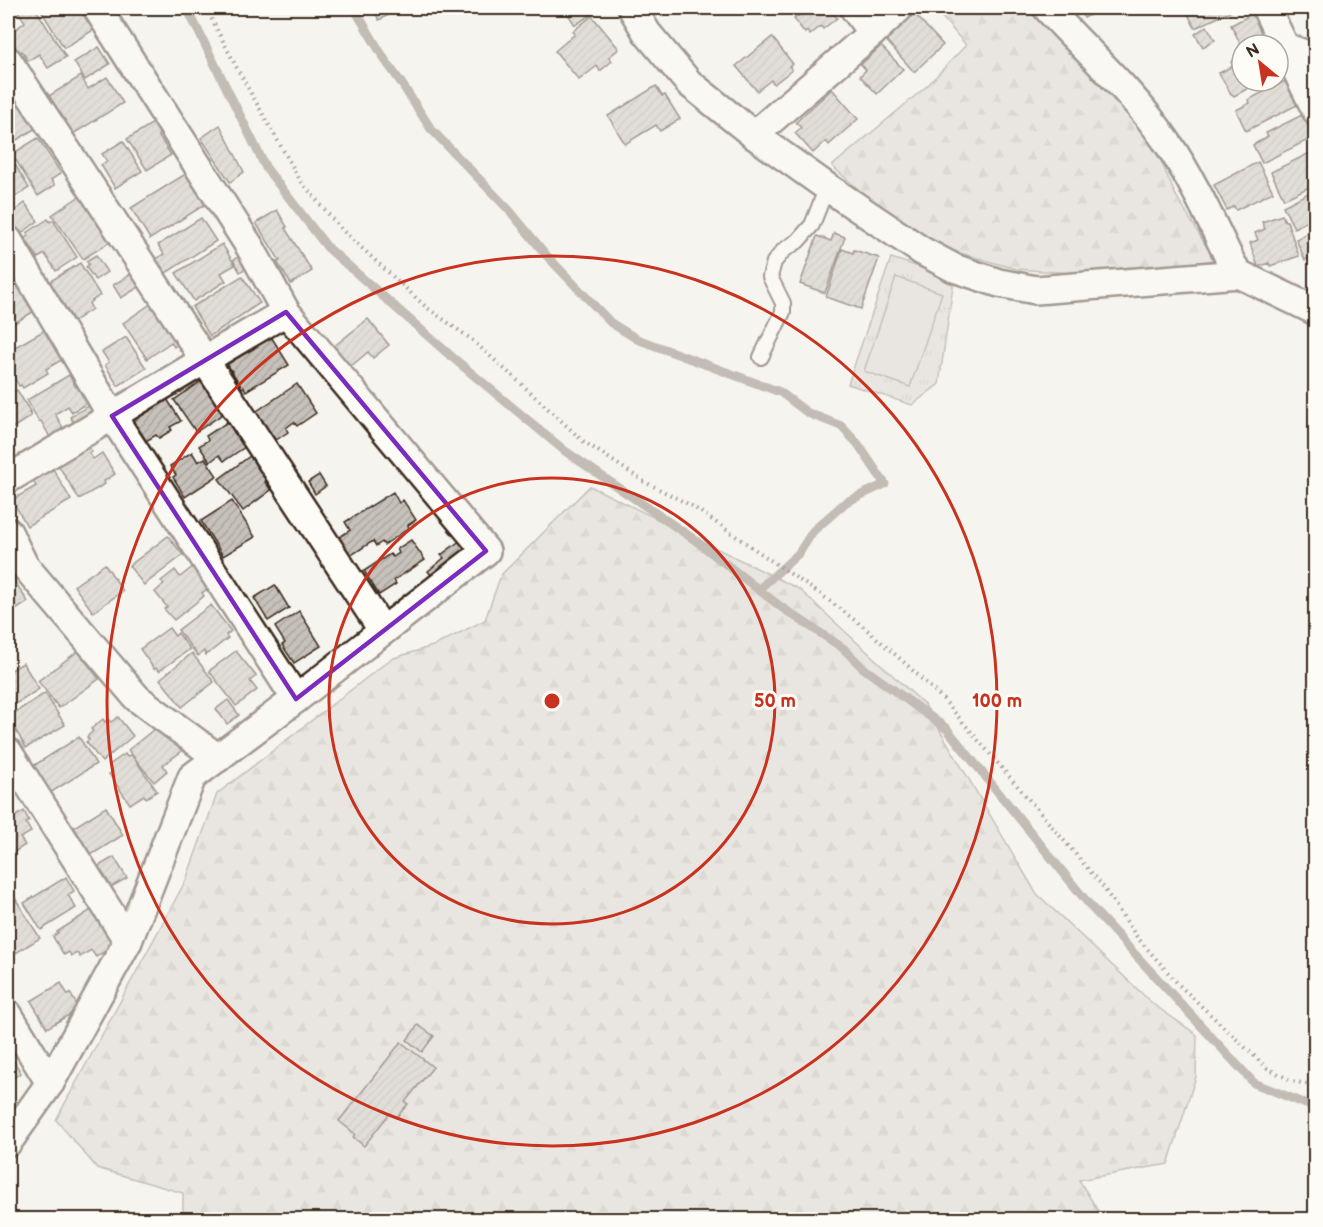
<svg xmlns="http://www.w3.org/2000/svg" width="1323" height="1227" viewBox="0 0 1323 1227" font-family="'Balsamiq Sans',sans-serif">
<defs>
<pattern id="grass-tufts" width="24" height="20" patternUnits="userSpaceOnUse" patternTransform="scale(1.5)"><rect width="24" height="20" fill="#dad6d0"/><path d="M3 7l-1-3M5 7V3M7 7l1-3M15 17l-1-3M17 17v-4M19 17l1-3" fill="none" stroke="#bcb8b2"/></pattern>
<pattern id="forest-firs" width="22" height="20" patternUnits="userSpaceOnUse" patternTransform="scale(1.5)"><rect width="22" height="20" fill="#dad6d0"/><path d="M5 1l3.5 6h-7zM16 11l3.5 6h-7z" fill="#bcb8b2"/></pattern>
<pattern id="building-hatch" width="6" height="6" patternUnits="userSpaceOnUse" patternTransform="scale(1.5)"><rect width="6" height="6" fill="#c7c1bb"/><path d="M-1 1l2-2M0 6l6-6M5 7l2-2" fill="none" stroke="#aca6a0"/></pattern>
</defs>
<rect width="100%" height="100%" fill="#f5f4ee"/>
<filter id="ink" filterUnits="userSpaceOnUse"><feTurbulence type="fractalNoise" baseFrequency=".0167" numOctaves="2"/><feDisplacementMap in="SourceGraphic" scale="12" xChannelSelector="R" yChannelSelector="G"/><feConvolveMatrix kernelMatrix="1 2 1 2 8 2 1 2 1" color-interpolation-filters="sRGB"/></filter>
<g filter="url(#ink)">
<!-- grass -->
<polygon fill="url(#grass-tufts)" stroke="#8a8077" stroke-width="1.5" points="891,258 935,272 954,279 939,384 912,405 848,384"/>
<!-- forest -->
<g fill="url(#forest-firs)" stroke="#8a8077" stroke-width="1.5">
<polygon points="934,8 1027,8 1074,57 1111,93 1152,140 1175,194 1214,259 1192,266 1084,274 1016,269 936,246 866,196 832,166 927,86 966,45"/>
<polygon points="590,486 799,589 925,705 1036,893 1153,1004 1197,1035 1196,1076 1168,1164 1079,1180 1103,1219 183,1219 183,1193 97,1168 56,1120 186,880 217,794 391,659 436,645 485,620 501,575"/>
</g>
<!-- pitch -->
<polygon fill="#dad6d0" stroke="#8a8077" stroke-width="1.5" points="896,277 942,293 910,387 864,371"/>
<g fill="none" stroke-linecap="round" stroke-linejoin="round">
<!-- stream -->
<g stroke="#84786e" stroke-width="9">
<polyline points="187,8 266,168 327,247 452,357 565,451 695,540 781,607 843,648 862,667 947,729 1092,908 1254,1083 1306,1104 1316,1105"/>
<polyline points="354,8 385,60 400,81 431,129 510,211 547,256 611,323 637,339 780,392 808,413 841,426 858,444 885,484 846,502 813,531 799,553 758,590"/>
</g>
</g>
<!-- building -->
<g fill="url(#building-hatch)" stroke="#3b2a1e" stroke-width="1.5">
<polygon points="16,8 35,8 66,57 48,68 39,54 28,61 22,51 19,53 8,35 25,22"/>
<polygon points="49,8 82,8 95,29 64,48 42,12"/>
<polygon points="373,8 399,8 400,9 379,20"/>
<polygon points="564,8 602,8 575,25"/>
<polygon points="801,8 836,8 831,11 837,18 823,29 821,26 810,35 807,31 805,33 794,19 804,12"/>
<polygon points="1078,8 1115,8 1104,13 1101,9 1084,18"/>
<polygon points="1185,8 1238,8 1195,28"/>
<polygon points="1256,12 1268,35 1264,37 1266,40 1256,45 1242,45 1242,47 1231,25"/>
<polygon points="914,13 943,45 914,72 885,39"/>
<polygon points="592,16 619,49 609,57 612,61 600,71 597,66 579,80 555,51 575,34 573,31"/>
<polygon points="1207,26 1215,40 1203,47 1195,34"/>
<polygon points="772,37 793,64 789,66 792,70 774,84 771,80 757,91 736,66"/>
<polygon points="881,46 903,69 877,94 860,76 866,70 861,64"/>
<polygon points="99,47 110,64 85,80 74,62"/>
<polygon points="1242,56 1242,81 1259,81 1260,82 1234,96 1232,94 1231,94 1219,73 1233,66 1231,62"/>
<polygon points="81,76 88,89 107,77 123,103 73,134 49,96"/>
<polygon points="1287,80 1299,104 1246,131 1236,110 1250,103 1248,100"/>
<polygon points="656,86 662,96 665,95 680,119 660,131 656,125 625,144 608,116"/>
<polygon points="832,89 858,119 829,145 826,141 813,153 795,133 801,128 796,122"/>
<polygon points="23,102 31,115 28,116 36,128 17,140 15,137 8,142 8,108 10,111"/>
<polygon points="1302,115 1314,137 1262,163 1253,145 1268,136 1266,133"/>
<polygon points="153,123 160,134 158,135 171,155 147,170 127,139"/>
<polygon points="220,125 244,172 230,182 201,138"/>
<polygon points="38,138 61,173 51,180 55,185 38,196 12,154"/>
<polygon points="123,141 142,171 115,188 101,165 107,161 102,154"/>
<polygon points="1316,150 1316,184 1284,199 1271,172"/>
<polygon points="10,156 29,188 13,198 10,194 8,196 8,158"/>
<polygon points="1258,162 1273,192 1236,210 1234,206 1227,210 1214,185"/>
<polygon points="187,173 206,204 150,239 131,208"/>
<polygon points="1316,189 1316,217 1294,228 1283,206"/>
<polygon points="83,194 102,222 98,224 110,242 83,259 52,215"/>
<polygon points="25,203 38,221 15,238 8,227 8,216"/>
<polygon points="277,210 287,227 285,228 312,271 291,284 277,262 280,261 256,223"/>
<polygon points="1282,215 1285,221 1287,221 1299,256 1270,266 1269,263 1258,267 1250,243 1258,240 1255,233 1265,229 1262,222"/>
<polygon points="201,218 216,241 166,273 156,259 164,254 158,245"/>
<polygon points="48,219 50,222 53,220 77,257 56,271 45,254 38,258 25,238 29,236 27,233"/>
<polygon points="1316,229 1316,261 1313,256 1305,260 1296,239"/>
<polygon points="834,233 845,237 825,293 800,284 817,236 831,241"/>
<polygon points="222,244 235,265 221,273 226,281 194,301 176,273"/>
<polygon points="842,249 853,253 854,250 879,258 861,309 826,297"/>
<polygon points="246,252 253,264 240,272 233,260"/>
<polygon points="96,255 107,272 95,280 86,267 89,264 86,261"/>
<polygon points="80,263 100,295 89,303 92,309 74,321 49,282"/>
<polygon points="136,271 144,284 121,298 113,285"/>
<polygon points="242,276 260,303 210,336 192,307"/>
<polygon points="13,279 33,312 8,327 8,282"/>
<polygon points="155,301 182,341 174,347 171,342 147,359 123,323"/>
<polygon points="368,319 389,345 373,358 368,352 350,367 333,347"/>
<polygon points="45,330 63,359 46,369 48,373 23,388 21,385 19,386 8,366 8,351"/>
<polygon points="270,335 289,365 246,391 244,387 242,388 226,362"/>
<polygon points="126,337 146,368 118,386 105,365 109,362 102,352"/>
<polygon points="69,375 76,387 81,385 91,401 72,412 68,406 55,414 65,431 51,439 41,421 39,422 27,400"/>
<polygon points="205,379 227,411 196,432 174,400"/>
<polygon points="297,384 316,413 297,426 294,422 286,428 288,432 273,442 254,413"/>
<polygon points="17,390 31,413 29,413 31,416 8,431 8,396"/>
<polygon points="167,399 181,421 170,427 172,430 159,438 156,435 146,441 132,418 147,409 149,411"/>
<polygon points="92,404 97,412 76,426 70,417"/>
<polygon points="229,421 251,443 224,461 219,455 210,462 199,446 208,440 206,436"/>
<polygon points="87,444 92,452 89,453 93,459 102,453 115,474 104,481 105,484 79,499 57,463"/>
<polygon points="192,452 198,462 205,458 217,476 185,497 173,477 176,475 170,466"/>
<polygon points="254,453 272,476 265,482 271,490 243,511 219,479"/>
<polygon points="52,467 71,500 27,526 12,500 36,486 32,479"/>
<polygon points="319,475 326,486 315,494 308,482"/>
<polygon points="393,492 399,503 403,500 416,520 408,525 409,528 384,545 382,542 376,546 373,541 350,556 338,538 350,530 345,522"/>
<polygon points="232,501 255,537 223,556 201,521"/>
<polygon points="168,536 183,555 144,585 129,566"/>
<polygon points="411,540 425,560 394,580 396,584 379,595 364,571 390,554 393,557 399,553 397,549"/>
<polygon points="461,540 467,548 465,556 435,580 428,571 444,558 441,555"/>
<polygon points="105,564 123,591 93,612 74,586"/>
<polygon points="194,566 210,587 202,593 204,596 174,620 164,609 167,607 155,592 164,584 161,581 175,570 180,577"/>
<polygon points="12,577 28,602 8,615 8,580"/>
<polygon points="275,585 289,608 268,621 254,598"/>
<polygon points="211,605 231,631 226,635 228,638 206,655 204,651 198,656 178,630"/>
<polygon points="299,611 321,646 294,663 282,645 285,643 275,627"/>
<polygon points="169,628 175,636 178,633 190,649 159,671 156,668 154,669 140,649"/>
<polygon points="78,651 99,679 59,708 38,681"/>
<polygon points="236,651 256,676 250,681 257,690 236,706 209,671"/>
<polygon points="192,653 214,682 182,707 160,679"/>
<polygon points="23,663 39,689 8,709 8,672"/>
<polygon points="45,693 65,725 26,748 8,717"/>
<polygon points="228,700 239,715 227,724 216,709"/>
<polygon points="118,717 133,736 102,762 86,742 89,740 87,737 93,731 91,729 103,719 105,722 108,719 111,722"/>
<polygon points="158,726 168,739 171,737 182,751 163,765 167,771 154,782 128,750"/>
<polygon points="79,737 96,764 50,793 30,768"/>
<polygon points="125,754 127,757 131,754 157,791 146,798 144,795 130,804 109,774 113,772 109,765"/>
<polygon points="106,807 123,835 91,855 74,827"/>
<polygon points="24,811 29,821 26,823 31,832 20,838 25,845 8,856 8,821"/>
<polygon points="114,857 127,878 104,891 92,870"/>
<polygon points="66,877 74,891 68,895 76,908 41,930 24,903"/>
<polygon points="15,898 40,938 16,953 14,948 8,952 8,903"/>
<polygon points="91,910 114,946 96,957 91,950 80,957 77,953 71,956 69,952 64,955 53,937 58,933 57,932"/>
<polygon points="61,983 68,995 70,993 79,1009 47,1028 31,1001"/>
<polygon points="418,1025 434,1036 422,1052 407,1040"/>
<polygon points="401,1042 433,1067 405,1102 408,1104 396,1118 390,1113 364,1146 353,1137 355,1134 339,1121"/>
<polygon points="8,1051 21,1073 8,1081"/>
</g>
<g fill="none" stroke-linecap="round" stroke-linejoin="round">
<!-- service casing -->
<g stroke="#3b2a1e" stroke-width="18">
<polyline id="service" points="761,357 783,312 783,303 770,277 774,262 784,250 798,241 812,225 827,187"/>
</g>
<!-- minor casing -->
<g stroke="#3b2a1e" stroke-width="32">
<g id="minor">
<polyline points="97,8 250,247 286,312 486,551 383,631"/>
<polyline points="632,8 647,33 689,83 754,135 827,187 922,251 954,268 999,283 1036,290 1239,274 1316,311"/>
<polyline points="854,8 872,33"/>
<path d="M1047 8C1087 52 1133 92 1167 142 1193 180 1212 223 1232 264L1239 274"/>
<polyline points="1266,8 1316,110"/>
<polyline points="1285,47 1316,58"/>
<polyline points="8,61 383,631 296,699 192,777 128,941 50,1083 8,1142"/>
<polyline points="754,135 872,33 899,8"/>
<polyline points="8,240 112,416 296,699"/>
<path d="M8 479C100 424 192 366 286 312"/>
<polyline points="8,532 24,565 137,698 218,758"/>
<polyline points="8,752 128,941"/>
<polyline points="8,1014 50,1083"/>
</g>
</g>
<!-- path -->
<polyline stroke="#3b2a1e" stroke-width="4" stroke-dasharray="1.5 4.5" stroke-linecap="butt" points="206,8 239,72 300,180 341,229 426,307 471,339 516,379 583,441 643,481 692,506 827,599 865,628 906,664 944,700 1101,884 1137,937 1178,984 1267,1068 1292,1081 1316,1086"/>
<!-- service -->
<use href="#service" stroke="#fdfcf7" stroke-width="14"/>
<!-- minor -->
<use href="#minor" stroke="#fdfcf7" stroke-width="27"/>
</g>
</g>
<!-- marked area -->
<path d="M0 0H1323V1227H0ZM286 312 486 551 296 699 112 416Z" fill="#f5f4ee" fill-opacity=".55" fill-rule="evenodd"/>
<path fill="none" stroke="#7b2cbf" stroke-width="4.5" stroke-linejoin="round" d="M286 312 486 551 296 699 112 416Z"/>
<!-- distance rings -->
<g fill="none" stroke="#c8321e" stroke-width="3">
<circle cx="552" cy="701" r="223"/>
<circle cx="552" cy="701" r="445"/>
</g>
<circle cx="552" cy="701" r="9" fill="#c8321e" stroke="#fdfcf7" stroke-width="3"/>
<g font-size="18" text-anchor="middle" font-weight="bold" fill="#c8321e" stroke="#fdfcf7" stroke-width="6" stroke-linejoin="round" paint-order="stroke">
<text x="775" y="707">50 m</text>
<text x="997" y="707">100 m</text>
</g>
<!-- margin -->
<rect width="1323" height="1227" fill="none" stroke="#fdfcf7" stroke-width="30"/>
<rect x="15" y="15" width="1293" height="1197" fill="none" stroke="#3b2a1e" stroke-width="2" filter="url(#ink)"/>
<!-- north arrow -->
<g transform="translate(1260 63) rotate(330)"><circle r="28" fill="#fdfcf7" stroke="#afa8a0" stroke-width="1.5"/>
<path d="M0-4.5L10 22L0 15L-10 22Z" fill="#c8321e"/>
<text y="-9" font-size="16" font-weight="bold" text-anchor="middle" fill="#3b2a1e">N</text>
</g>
</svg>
